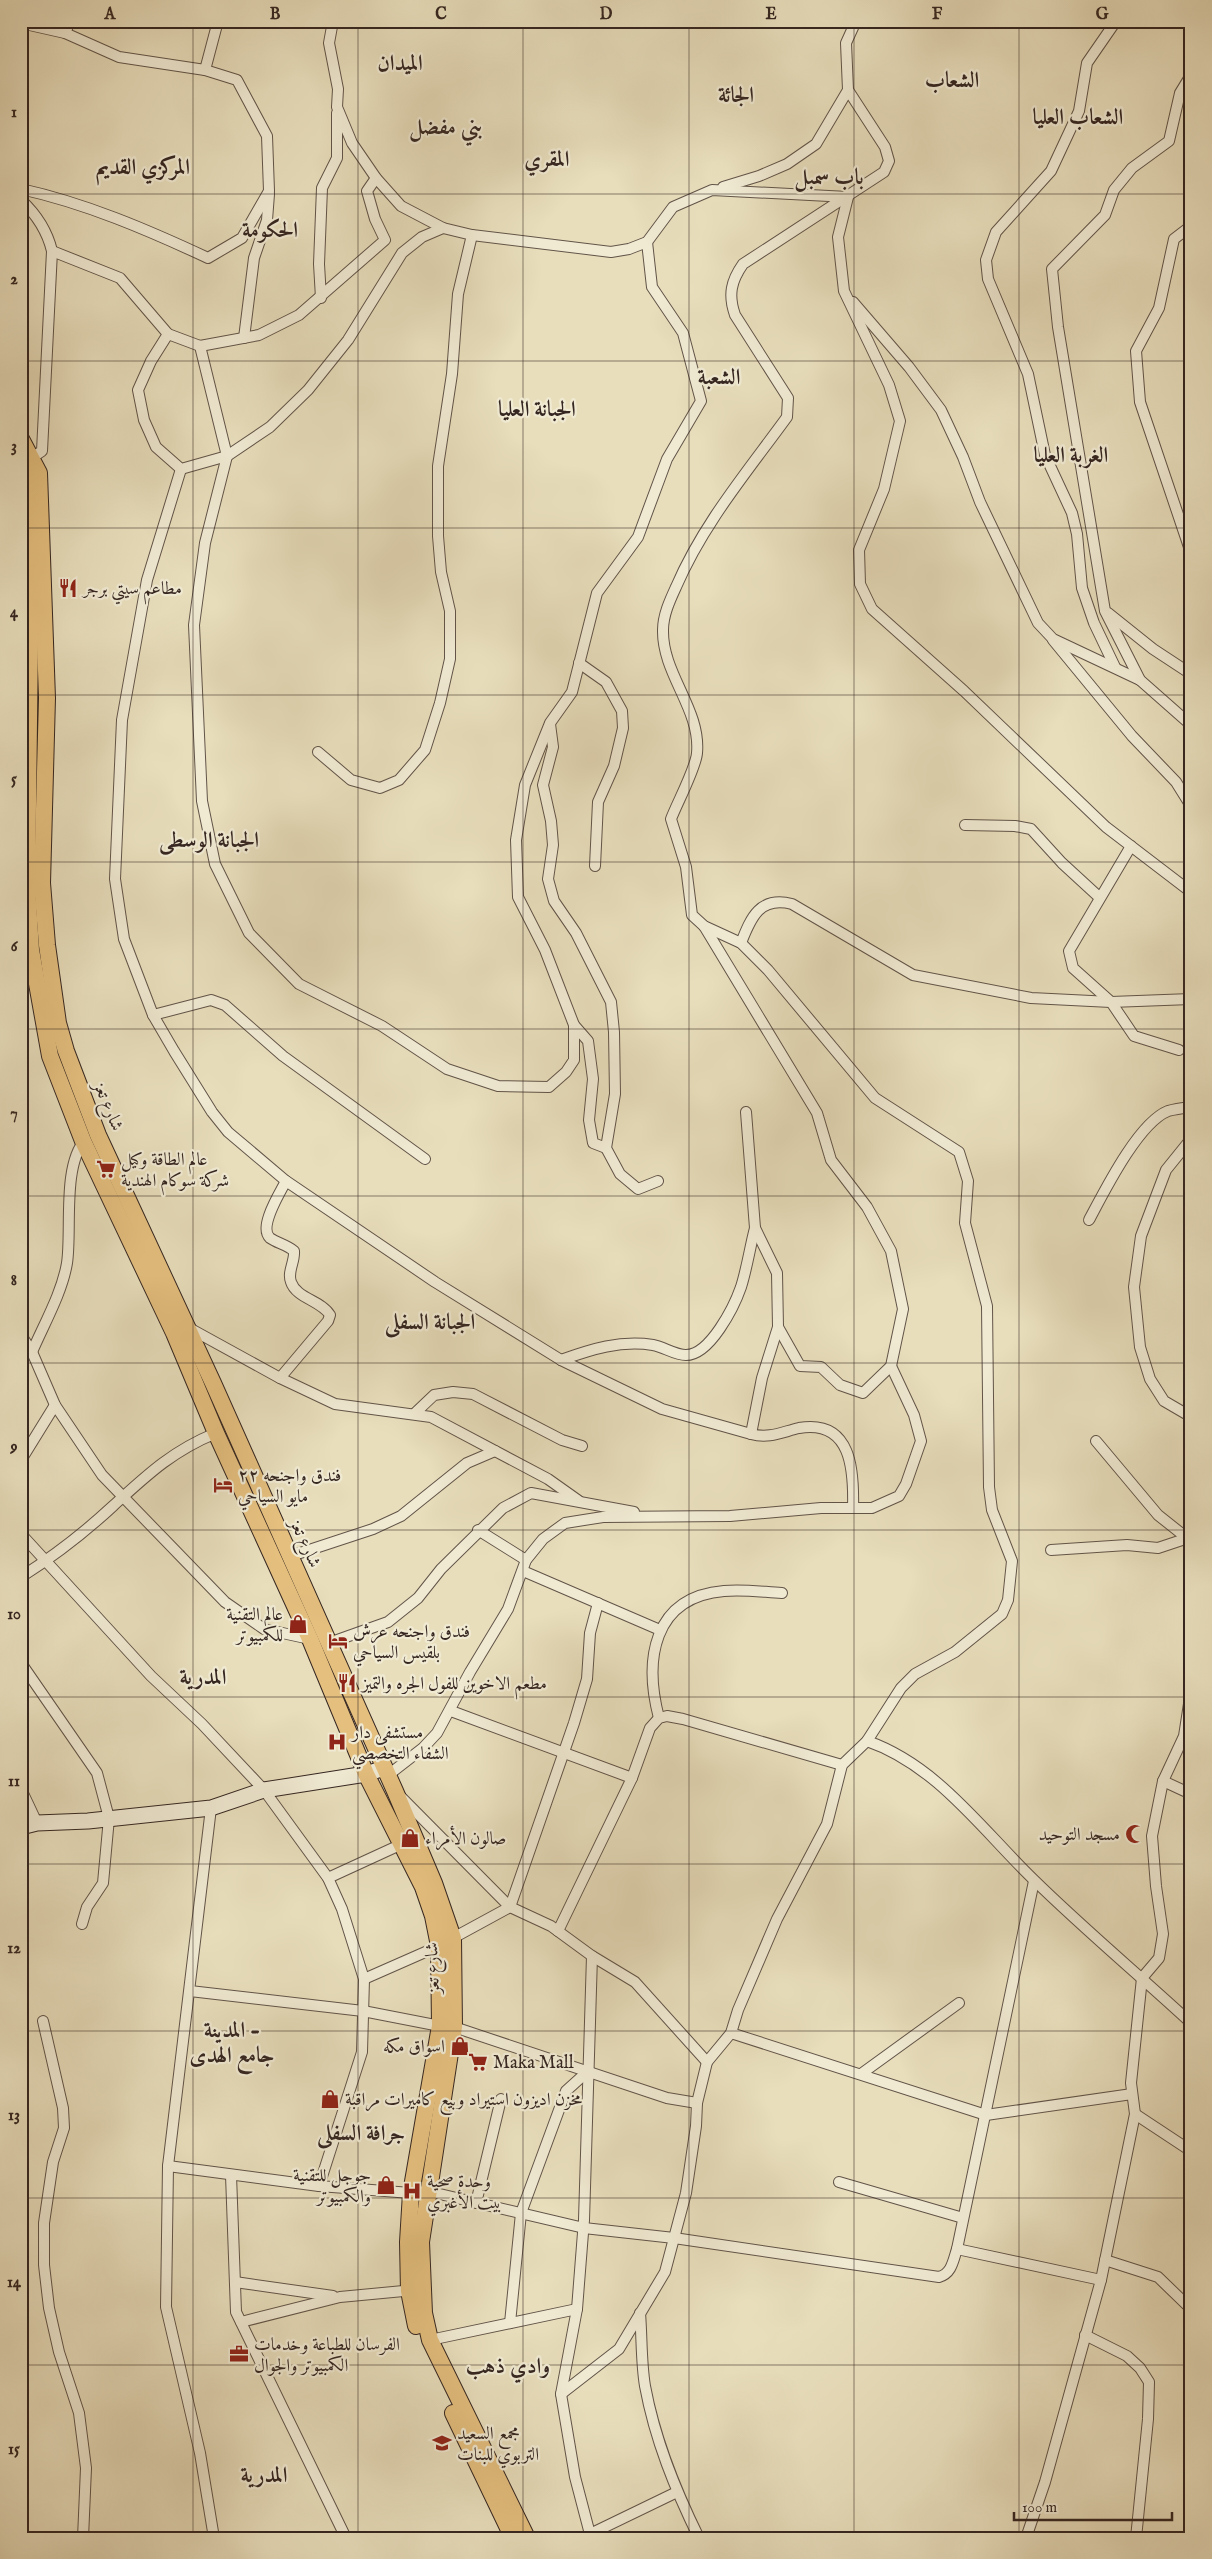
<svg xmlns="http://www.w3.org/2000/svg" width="1212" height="2559" viewBox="0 0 1212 2559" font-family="'IM FELL English',Amiri,serif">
<rect width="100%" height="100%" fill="#e8debc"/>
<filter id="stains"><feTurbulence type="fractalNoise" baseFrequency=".004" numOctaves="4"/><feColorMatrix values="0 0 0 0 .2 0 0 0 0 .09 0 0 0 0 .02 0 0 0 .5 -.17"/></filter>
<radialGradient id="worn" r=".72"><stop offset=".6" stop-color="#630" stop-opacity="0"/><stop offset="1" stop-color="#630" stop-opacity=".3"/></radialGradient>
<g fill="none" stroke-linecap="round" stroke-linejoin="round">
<!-- minor casing -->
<g stroke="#625448" stroke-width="12">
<g id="minor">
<polyline points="333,21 329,43 338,89 337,107 352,143 376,178 401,206 443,228 472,235 611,252 629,249 647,242 673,207 712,190 848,197 838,237 844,291 889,385 900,421 884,489 859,550 860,584 872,609 964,691 1106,827 1191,892"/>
<polyline points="65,33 70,21"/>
<polyline points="205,70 218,21"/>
<polyline points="1191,75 1180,93 1169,141 1132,168 1114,190 1105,215 1052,269 1058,327 1105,611 1140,680 1191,725"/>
<polyline points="723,187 759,176 787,164 816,144 848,90 846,43 856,21"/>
<path d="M21 189C85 203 148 230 208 258L242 238 269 191 267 136 237 80 205 70 119 57 65 33 25 24"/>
<path d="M21 200C37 215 47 230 52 251L42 451 27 461"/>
<polyline points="1191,226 1174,239 1159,308 1136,351 1140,402 1191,553"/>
<polyline points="52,251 120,278 168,334 151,361 138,390 144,420 156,447 181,469 227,456 270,427 308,390 348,340 402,253 422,237 443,228"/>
<polyline points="321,298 319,264 322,188 337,158 337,113"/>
<polyline points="853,302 909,367 941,410 963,457 980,502 1038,623 1053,639 1140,680"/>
<polyline points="168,334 200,346 259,335 299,315 385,240 375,219 367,191 376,178"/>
<polyline points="244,338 254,258 267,220 269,194"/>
<polyline points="200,346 227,456 205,543 194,625 202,801 215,864 249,933 299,984 382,1026 447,1069 498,1086 549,1087 566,1072 574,1060 574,1025 545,950 518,897 516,840 525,785 550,723 572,692 597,593 638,537 667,459 701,401 683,333 652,287 647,242"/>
<path d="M181 469 147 580 122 720 115 879 124 939 153 1015 174 1051 212 1112 228 1132 286 1181 435 1282 561 1360 662 1409 751 1434C769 1439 782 1432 799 1428 852 1419 854 1471 853 1508"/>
<polyline points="1108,613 1153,649 1191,674"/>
<polyline points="1053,640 1132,736 1176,782 1191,806"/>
<polyline points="579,663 606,682 622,711 623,728 614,766 598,802 595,866"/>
<polyline points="1115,667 1094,623 1082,588 1077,534 1072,513 1045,455 1028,374 988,279 986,260 996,232 1051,171 1079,111 1087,63 1116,21"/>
<polyline points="550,724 553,747 543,785 551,821 553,845 548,879 554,901 576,933 611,1002 614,1032 615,1094 606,1148 620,1174 638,1189 658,1181"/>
<polyline points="318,752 351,780 380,788 399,780 425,750 440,703 450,659 450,611 441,572 438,536 438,466 452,374 458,294 472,235"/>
<polyline points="965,825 1015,826 1031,829 1062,863 1099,897"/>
<polyline points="1131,846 1069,951 1073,968 1111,1002 1134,1036 1179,1050"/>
<polyline points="704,926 817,1113 831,1160 867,1207 891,1251 903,1309 891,1366 863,1393 840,1385 821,1367 800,1366 778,1327"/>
<path d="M741 943C751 917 760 896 792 904L913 975 1031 998 1111 1002 1191 999"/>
<polyline points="153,1015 211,1000 225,1005 283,1056 425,1159"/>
<polyline points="574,1025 588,1041 593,1079 589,1120 593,1143 606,1148"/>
<polyline points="746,1112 755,1228 777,1273 778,1327 762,1378 751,1434"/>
<polyline points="1191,1139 1166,1170 1141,1236 1134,1287 1140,1347 1150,1379 1164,1401 1188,1415 1191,1419"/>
<path d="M1089 1220C1104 1192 1138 1123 1168 1111 1175 1109 1183 1108 1191 1107"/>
<polyline points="189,1328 280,1378 335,1404 431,1417 548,1479 579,1501"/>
<polyline points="21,1335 32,1352 55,1405 102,1475 225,1602 264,1629 310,1639"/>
<path d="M32 1352C44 1324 62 1293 67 1263 72 1231 62 1166 85 1140"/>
<path d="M561 1360C592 1349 620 1340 653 1345 664 1347 675 1355 686 1355 710 1355 734 1307 741 1287 747 1268 750 1247 755 1228"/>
<path d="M280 1378 328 1321 330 1315C322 1301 296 1298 291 1282 287 1272 295 1262 294 1251 287 1245 277 1243 270 1238 258 1227 280 1193 286 1181"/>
<polyline points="414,1414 434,1395 453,1392 473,1394 562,1440 582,1446"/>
<polyline points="1096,1441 1158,1515 1187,1538"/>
<polyline points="21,1460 55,1405"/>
<polyline points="478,1530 526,1560"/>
<polyline points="21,1534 151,1676 202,1724 264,1790 328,1878 342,1909 364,1979 362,2052 319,2186"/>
<polyline points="1051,1550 1127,1545 1158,1548 1191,1537"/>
<polyline points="291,1556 373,1529 401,1516 467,1463 495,1451"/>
<polyline points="523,1571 660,1630"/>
<path d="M21 1577C54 1556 85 1532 113 1506 147 1475 172 1451 216 1433"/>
<polyline points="329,1643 388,1622 418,1598 441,1569 503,1508 531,1493 634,1512"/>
<polyline points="21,1663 97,1773 109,1818 103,1883 87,1907 82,1924"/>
<polyline points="451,1711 632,1778"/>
<path d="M659 1718C644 1661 652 1597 724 1591 743 1589 763 1592 782 1593"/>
<path d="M867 1741C937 1765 983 1831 1034 1880 1084 1929 1139 1975 1191 2023"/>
<polyline points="387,1776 423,1748 437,1733 470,1672 508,1609 526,1560 543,1539 565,1523 603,1517 730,1516 821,1508 872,1508 899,1496 906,1484 921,1441 914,1415 891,1366"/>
<polyline points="1163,1781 1191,1794"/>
<polyline points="21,1789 37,1823"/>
<polyline points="401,1797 510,1907 551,1926 592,1956 635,1982 707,2062"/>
<polyline points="211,1808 168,2166 166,2307 200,2453 214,2538"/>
<polyline points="328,1878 402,1844"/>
<polyline points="558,1931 632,1778 650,1728 659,1718 667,1716 683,1719 842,1765"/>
<polyline points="453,1938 510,1907 574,1723 587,1679 590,1633 598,1603"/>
<polyline points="364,1979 439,1946"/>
<polyline points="190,1991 363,2011 440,2026 454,2027 667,2098 697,2103"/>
<polyline points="43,2021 63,2108 64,2128 53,2162 44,2223 44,2265 49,2308 59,2352 79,2413 86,2468 83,2538"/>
<polyline points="731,2033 986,2115 1132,2094"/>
<polyline points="861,2074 959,2003"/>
<polyline points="1135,2114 1191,2151"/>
<path d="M168 2166 319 2186 411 2193 427 2191 584 2228 674 2238 939 2277C952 2273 953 2261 957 2249L1034 1881"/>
<polyline points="231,2175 236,2312 346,2538"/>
<polyline points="839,2182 963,2218"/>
<polyline points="476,2203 501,2099"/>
<polyline points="957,2249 1101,2280"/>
<polyline points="1105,2260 1158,2277 1191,2309"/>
<polyline points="235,2282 333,2296"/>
<path d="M640 2313C642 2337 641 2362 645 2386 655 2440 675 2489 699 2538"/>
<polyline points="241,2322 340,2297 414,2290"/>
<polyline points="510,2323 521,2213 566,2091 587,2072"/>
<polyline points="1085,2335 1127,2356 1140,2368 1149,2382 1148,2419 1136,2538"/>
<polyline points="430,2340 577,2309"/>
<path d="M561 2394 619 2349 665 2272 686 2193 696 2126 697 2103 707 2062 731 2033 738 2010 777 1919 827 1824 842 1765 867 1741 901 1688 915 1674 955 1652 1002 1614 1008 1600 1012 1561 992 1510 989 1487 987 1306 965 1223 968 1181 959 1152 875 1098 768 970 741 943 704 926 692 915 686 867 671 819C677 803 696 768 697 753 701 709 662 674 663 630 663 615 670 600 676 587 703 524 747 472 787 417L788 398 735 315C728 295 731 281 743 264L884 172 889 161 885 147 848 90"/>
<polyline points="584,2537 677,2492"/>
<polyline points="591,2538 575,2477 561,2394 577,2309 584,2220 592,1956"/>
<polyline points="1026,2538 1045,2482 1101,2280 1135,2114 1131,2083 1142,1978 1159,1958 1163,1934 1156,1886 1152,1836 1163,1781 1184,1736 1191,1691"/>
</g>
</g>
<!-- secondary casing -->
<g stroke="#352621" stroke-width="17">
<polyline id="secondary" points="21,1827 37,1823 88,1821 211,1808 264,1790 366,1774 384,1768"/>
</g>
<!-- primary casing -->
<g stroke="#352621" stroke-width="18">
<g id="primary">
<polyline points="21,439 39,473 47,698 42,883 47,945 58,1023 66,1051 98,1135 213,1383 395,1791 434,1883 453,1938 454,2027 421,2242 424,2313 430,2340 527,2538"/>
<polyline points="21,467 25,476 31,558 27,886 31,950 50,1056 83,1141 174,1333 216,1433 310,1639 366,1774 423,1887 433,1916 439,1946 440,2026 411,2193 408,2242 409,2291 416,2326"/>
<polyline points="453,2413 513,2538"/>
</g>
</g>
<!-- minor -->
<use href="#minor" stroke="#f0ead3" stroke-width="10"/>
<!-- secondary -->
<use href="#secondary" stroke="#f0ead3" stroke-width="15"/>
<!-- primary -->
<use href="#primary" stroke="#e4bf7e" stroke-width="16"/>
</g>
<!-- grid -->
<path fill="none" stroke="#352621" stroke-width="1" stroke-opacity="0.55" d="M193 21V2538M358 21V2538M523 21V2538M689 21V2538M854 21V2538M1019 21V2538M21 194H1191M21 361H1191M21 528H1191M21 695H1191M21 862H1191M21 1029H1191M21 1196H1191M21 1363H1191M21 1530H1191M21 1697H1191M21 1864H1191M21 2031H1191M21 2198H1191M21 2365H1191"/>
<!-- icons -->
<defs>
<g id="restaurant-bare" transform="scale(1.5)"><path d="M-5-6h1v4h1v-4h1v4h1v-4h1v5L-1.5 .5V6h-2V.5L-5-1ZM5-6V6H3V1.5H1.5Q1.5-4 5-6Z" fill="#8f2418" stroke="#f0ead3" stroke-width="2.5" paint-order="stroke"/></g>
<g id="supermarket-bare" transform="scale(1.5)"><path d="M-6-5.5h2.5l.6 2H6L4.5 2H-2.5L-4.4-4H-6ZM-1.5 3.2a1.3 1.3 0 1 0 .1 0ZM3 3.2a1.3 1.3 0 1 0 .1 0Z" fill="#8f2418" stroke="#f0ead3" stroke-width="2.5" paint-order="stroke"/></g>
<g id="hotel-bare" transform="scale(1.5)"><path d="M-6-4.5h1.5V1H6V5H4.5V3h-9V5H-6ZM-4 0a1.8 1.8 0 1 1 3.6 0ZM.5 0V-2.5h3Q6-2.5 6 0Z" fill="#8f2418" stroke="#f0ead3" stroke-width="2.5" paint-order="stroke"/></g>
<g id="shop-bare" transform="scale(1.5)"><path d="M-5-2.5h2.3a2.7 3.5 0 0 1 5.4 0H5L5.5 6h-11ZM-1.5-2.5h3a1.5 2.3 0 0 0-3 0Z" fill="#8f2418" stroke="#f0ead3" stroke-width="2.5" paint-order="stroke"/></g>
<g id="hospital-bare" transform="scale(1.5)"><path d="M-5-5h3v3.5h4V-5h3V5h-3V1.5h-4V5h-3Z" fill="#8f2418" stroke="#f0ead3" stroke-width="2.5" paint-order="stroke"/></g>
<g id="mosque-bare" transform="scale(1.5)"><path d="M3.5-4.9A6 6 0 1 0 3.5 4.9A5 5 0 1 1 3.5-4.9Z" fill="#8f2418" stroke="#f0ead3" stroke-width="2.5" paint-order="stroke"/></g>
<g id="office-bare" transform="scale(1.5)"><path d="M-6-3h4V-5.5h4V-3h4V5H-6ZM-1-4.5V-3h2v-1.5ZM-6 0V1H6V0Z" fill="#8f2418" stroke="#f0ead3" stroke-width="2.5" paint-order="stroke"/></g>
<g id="school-bare" transform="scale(1.5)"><path d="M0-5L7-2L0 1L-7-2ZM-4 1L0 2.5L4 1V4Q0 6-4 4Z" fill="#8f2418" stroke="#f0ead3" stroke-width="2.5" paint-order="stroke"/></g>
</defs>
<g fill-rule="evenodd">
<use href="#restaurant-bare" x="68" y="588"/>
<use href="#supermarket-bare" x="106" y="1169"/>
<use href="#hotel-bare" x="223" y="1485"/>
<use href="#shop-bare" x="298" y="1624"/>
<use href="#hotel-bare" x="338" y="1641"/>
<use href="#restaurant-bare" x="347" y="1683"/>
<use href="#hospital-bare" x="337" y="1742"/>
<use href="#mosque-bare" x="1135" y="1834"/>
<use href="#shop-bare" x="410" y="1838"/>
<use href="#shop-bare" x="460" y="2046"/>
<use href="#supermarket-bare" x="478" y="2062"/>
<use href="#shop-bare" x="330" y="2099"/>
<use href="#shop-bare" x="386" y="2185"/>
<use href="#hospital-bare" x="412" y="2191"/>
<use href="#office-bare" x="239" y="2354"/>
<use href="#school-bare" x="442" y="2443"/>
</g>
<g text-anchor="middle" stroke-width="4.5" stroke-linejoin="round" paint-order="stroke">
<!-- poi labels -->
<g font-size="18" fill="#352621" stroke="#f0ead3" text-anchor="start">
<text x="83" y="594">مطاعم سيتي برجر</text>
<text x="121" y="1165">عالم الطاقة وكيل<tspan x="121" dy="21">شركة سوكام الهندية</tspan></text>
<text x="238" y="1481">فندق واجنحه ٢٢<tspan x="238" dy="21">مايو السياحي</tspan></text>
<text x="283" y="1620" text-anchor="end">عالم التقنية<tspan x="283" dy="21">للكمبيوتر</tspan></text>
<text x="353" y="1637">فندق واجنحه عرش<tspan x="353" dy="21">بلقيس السياحي</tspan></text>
<text x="362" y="1689">مطعم الاخوين للفول الجره والتميز</text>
<text x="352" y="1738">مستشفى دار<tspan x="352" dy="21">الشفاء التخصصي</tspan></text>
<text x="1120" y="1840" text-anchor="end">مسجد التوحيد</text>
<text x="425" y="1844">صالون الأمراء</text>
<text x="445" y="2052" text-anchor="end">اسواق مكه</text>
<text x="493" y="2068">Maka Mall</text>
<text x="345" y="2105">مخزن اديزون استيراد وبيع كاميرات مراقبة</text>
<text x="371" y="2181" text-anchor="end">جوجل للتقنية<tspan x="371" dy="21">والكمبيوتر</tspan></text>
<text x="427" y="2187">وحدة صحية<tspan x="427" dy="21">بيت الأغبري</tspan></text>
<text x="254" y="2350">الفرسان للطباعة وخدمات<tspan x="254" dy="21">الكمبيوتر والجوال</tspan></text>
<text x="457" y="2439">مجمع السعيد<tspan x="457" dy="21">التربوي للبنات</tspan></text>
</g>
<!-- street labels -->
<g font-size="18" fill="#352621" stroke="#f0ead3">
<text transform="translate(109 1106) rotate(68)" y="6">شارع تعز</text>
<text transform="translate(306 1543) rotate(66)" y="6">شارع تعز</text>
<text transform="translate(432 1968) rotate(-92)" y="6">شارع تعز</text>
</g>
<!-- district labels -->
<g font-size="22" font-weight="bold" fill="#352621" stroke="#f0ead3">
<text x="400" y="70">الميدان</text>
<text x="952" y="87">الشعاب</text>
<text x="736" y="102">الجائة</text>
<text x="1078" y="124">الشعاب العليا</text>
<text x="446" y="134">بني مفضل</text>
<text x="547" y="166">المقري</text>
<text x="143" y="174">المركزي القديم</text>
<text x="829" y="184">باب سمبل</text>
<text x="270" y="237">الحكومة</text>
<text x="719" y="384">الشعبة</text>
<text x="537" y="416">الجبانة العليا</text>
<text x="1071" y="462">الغربة العليا</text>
<text x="209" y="847">الجبانة الوسطى</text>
<text x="430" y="1329">الجبانة السفلى</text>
<text x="203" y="1684">المدرية</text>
<text x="232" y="2037">المدينة -<tspan x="232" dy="25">جامع الهدى</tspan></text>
<text x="361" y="2140">جرافة السفلى</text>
<text x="508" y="2373">وادي ذهب</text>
<text x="264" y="2482">المدرية</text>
</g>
</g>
<!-- margin -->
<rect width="1212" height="2559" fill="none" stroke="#e8debc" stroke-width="55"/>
<!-- scale -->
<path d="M1014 2512v8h158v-8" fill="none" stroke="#352621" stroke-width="2.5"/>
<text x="1022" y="2512" font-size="15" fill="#352621" stroke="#f0ead3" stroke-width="4" paint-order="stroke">100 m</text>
<rect x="28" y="28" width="1156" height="2504" fill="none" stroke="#352621" stroke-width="2"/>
<g font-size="16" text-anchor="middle" font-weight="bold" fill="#352621">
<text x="110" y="19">A</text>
<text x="275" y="19">B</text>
<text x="441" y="19">C</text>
<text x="606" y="19">D</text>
<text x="771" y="19">E</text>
<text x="937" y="19">F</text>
<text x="1102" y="19">G</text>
<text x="14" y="117">1</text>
<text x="14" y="284">2</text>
<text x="14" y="451">3</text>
<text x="14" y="617">4</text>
<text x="14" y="784">5</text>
<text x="14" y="951">6</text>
<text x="14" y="1118">7</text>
<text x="14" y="1285">8</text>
<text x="14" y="1452">9</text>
<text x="14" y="1619">10</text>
<text x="14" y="1786">11</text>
<text x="14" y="1953">12</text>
<text x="14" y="2120">13</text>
<text x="14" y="2287">14</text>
<text x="14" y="2454">15</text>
</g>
<rect width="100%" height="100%" filter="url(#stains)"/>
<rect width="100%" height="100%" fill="url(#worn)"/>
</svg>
